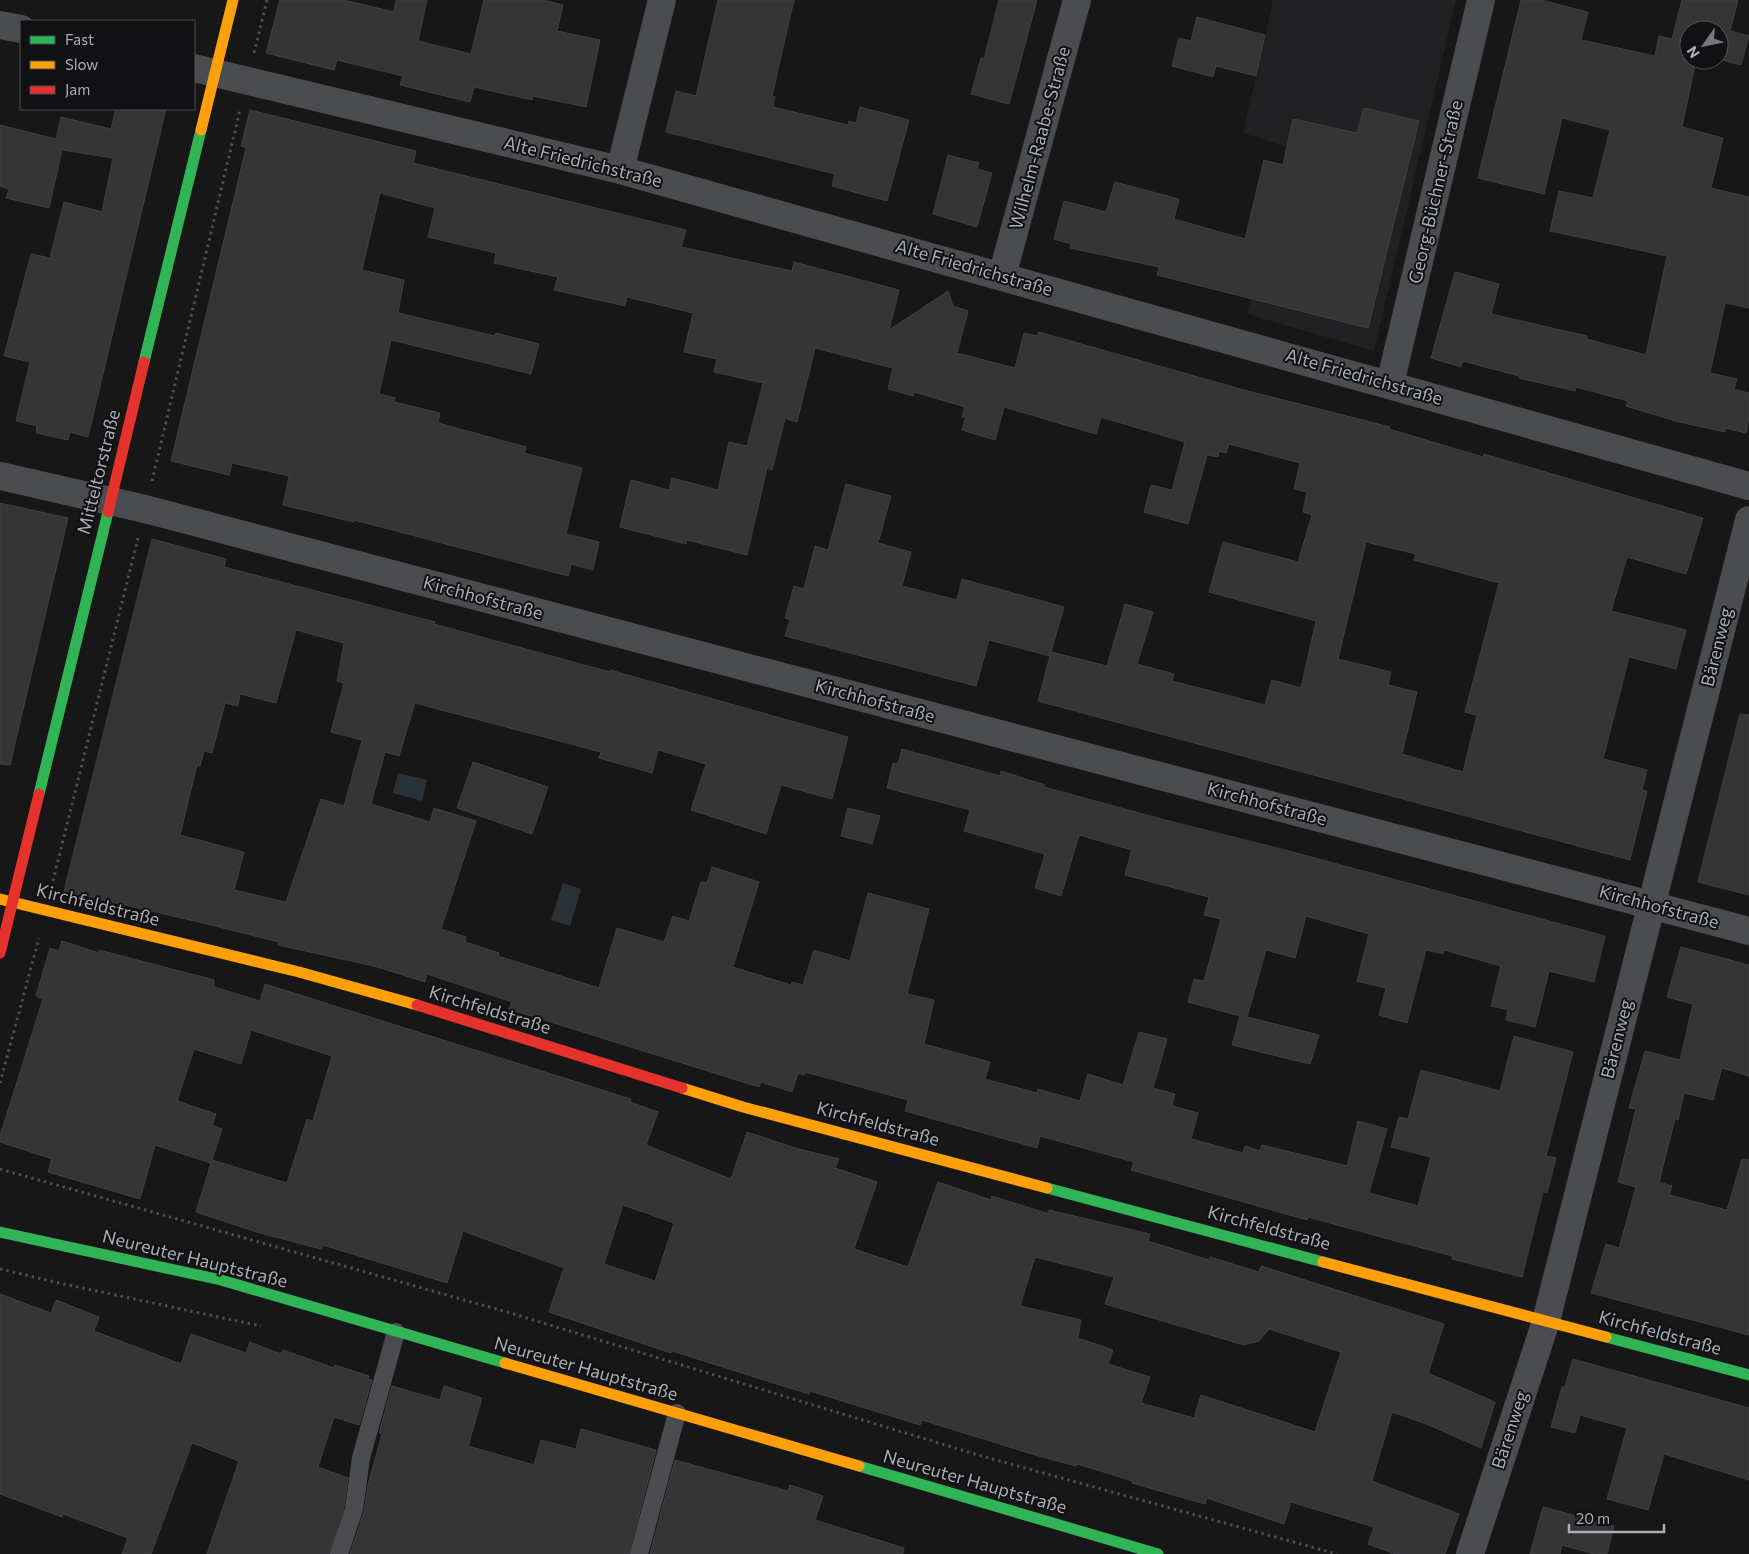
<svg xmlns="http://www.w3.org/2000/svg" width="1749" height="1554" viewBox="0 0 1749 1554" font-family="Commissioner,sans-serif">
<rect width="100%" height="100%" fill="#171717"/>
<!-- built -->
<polygon fill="#212123" points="1273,0 1456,0 1374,351 1247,314 1287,147 1243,133"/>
<!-- water -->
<g fill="#2a3239">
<polygon points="398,773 427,780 422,801 393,793"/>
<polygon points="563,883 581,889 570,926 551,920"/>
</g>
<!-- building -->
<g fill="#353536" stroke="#3f4043" fill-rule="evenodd">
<polygon points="280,0 344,0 394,12 396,0 427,0 418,41 471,54 484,0 542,0 563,5 557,31 600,40 586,107 533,96 532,100 474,87 470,102 400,85 403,76 337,60 334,70 266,53"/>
<polygon points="718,0 794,0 772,96 775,97 773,107 848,125 849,121 856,123 860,107 909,120 887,201 832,186 835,174 666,132 676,91 696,96"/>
<polygon points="999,0 1037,0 1009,104 971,94 981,58 984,59"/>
<polygon points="1521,0 1541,0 1588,12 1581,40 1655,56 1659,36 1672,39 1682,0 1738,0 1730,31 1749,36 1741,65 1719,59 1719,30 1689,30 1689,60 1696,60 1682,127 1723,138 1711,188 1749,197 1749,308 1725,303 1710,373 1737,379 1734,389 1749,393 1749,417 1746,433 1725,428 1725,432 1679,422 1626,406 1628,401 1576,387 1575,391 1519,378 1519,376 1463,361 1461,367 1431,358 1455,272 1499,284 1491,314 1587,336 1587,339 1646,355 1667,256 1550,231 1559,191 1593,198 1610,130 1562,118 1544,194 1478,178"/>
<polygon points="1197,17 1265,35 1256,76 1216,66 1213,77 1172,66 1179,38 1191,41"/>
<polygon points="1364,108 1419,121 1368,328 1157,275 1159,267 1070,248 1071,244 1054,239 1064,201 1106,212 1115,182 1179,199 1174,219 1245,239 1264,160 1283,165 1293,119 1357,133"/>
<polygon points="116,109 166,109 88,437 70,432 68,440 36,433 37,426 16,421 30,362 4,356 31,254 50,258 64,202 102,212 113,158 62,150 49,208 6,198 9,189 0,186 0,125 56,139 61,117 111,129"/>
<path d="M250 110 416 151 413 163 686 230 681 247 792 271 794 262 899 290 889 330 948 291 953 306 968 311 957 353 1015 368 1024 333 1037 336 1039 332 1244 390 1390 427 1389 429 1483 457 1484 454 1703 518 1686 574 1627 557 1611 611 1686 630 1676 669 1629 657 1603 759 1647 770 1642 790 1647 791 1630 860 1038 701 1050 656 989 640 976 686 785 636 790 620 785 618 794 586 804 589 815 546 828 550 846 484 891 496 878 543 911 552 902 586 957 600 962 579 1064 607 1051 652 1107 666 1125 604 1153 612 1137 664 1174 674 1172 681 1265 705 1272 680 1301 688 1316 621 1209 592 1223 542 1298 562 1312 515 1303 512 1307 492 1294 489 1300 463 1229 444 1226 453 1219 451 1218 457 1207 455 1188 524 1144 512 1151 485 1172 490 1185 442 1101 417 1096 434 1004 407 995 440 962 430 966 417H962L965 407 914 392 913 396 888 389 893 368 815 348 797 422 785 418 772 470 767 468 747 555 687 540 686 544 620 527 631 480 669 490 672 478 718 490 729 442 747 446 763 383 714 372 717 359 684 352 693 313 627 297 625 306 554 290 558 277 494 263 496 253 428 237 435 208 380 193 362 270 404 280 398 313 495 336 496 333 539 344 531 374 391 340 379 394 395 398 394 402 440 413 438 423 526 447 524 453 582 468 566 534 599 542 593 570 571 564 568 576 354 520V522L283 505 289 476 232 463 229 475 171 461 246 148 241 146ZM1366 542 1416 554 1414 560 1499 583 1465 712 1477 715 1463 772 1402 754 1417 692 1388 685 1391 672 1338 659Z"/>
<polygon points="948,155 979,163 977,169 992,173 977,227 933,214"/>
<polygon points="0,503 68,518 10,765 0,764"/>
<path d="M152 539 226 559 224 567 435 622 434 624 610 672V670L848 737 832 799 781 785 766 834 691 810 706 764 658 750 652 773 599 758 601 752 415 703 399 756 385 752 371 804 430 822 434 808 476 821 441 929 466 937 465 942 499 953 498 956 599 988 617 928 664 942 673 916 689 921 701 882 707 883 712 867 759 882 733 967 791 985 792 982 803 985 814 950 850 961 868 893 929 909 907 994 934 1000 924 1044 990 1062 985 1079 1037 1093 1038 1089 1080 1101 1088 1074 1123 1085 1139 1032 1167 1039 1153 1088 1175 1094 1172 1106 1198 1113 1191 1139 1243 1153 1245 1146 1260 1151 1262 1145 1347 1166 1358 1121 1387 1129 1369 1193 1418 1206 1431 1157 1391 1147 1399 1117 1408 1119 1421 1070 1500 1091 1514 1036 1573 1052 1546 1156 1556 1158 1547 1193 1543 1192 1522 1277 1452 1259 1453 1256 1403 1243 1308 1217 1307 1220 1131 1170 1134 1162 1040 1136 1037 1148 987 1134 905 1111 908 1100 805 1072 804 1075 798 1073 792 1092 761 1082 759 1087 509 1009 512 1002 427 974 425 982 374 966 278 945 279 942 199 922 64 891ZM296 630 344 643 337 681 344 683 331 732 362 740 344 806 321 799 286 902 234 890 244 852 180 835 197 765 200 766 204 751 212 753 225 703 238 706 240 694 276 703Z"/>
<polygon points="1740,714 1749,715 1749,895 1698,882"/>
<polygon points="902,749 1000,776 1001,771 1045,785 1044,787 1165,820 1285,850 1605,936 1594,982 1549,971 1535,1027 1506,1020 1508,1010 1491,1006 1501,966 1444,950 1443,954 1426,950 1407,1023 1379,1015 1386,988 1357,981 1369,934 1306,916 1295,958 1266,950 1247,1017 1319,1035 1310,1064 1232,1045 1240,1016 1188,1002 1194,979 1204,981 1221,919 1204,915 1209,897 1125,875 1132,850 1079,835 1061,896 1035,888 1045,854 964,831 970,810 887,788 893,763 898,764"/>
<polygon points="473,762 548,787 532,834 457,808"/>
<polygon points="848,808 880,816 872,844 841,836"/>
<path d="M62 941 99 953V950L214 980V987L260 1001 265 984 631 1099 630 1102 658 1112 646 1145 731 1179 747 1132 795 1148 839 1159 835 1168 877 1182 854 1249 908 1267 938 1182 991 1200 992 1196 1049 1214V1210L1150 1234 1148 1241 1209 1260 1210 1257 1259 1272 1261 1266 1444 1324 1428 1373 1495 1402 1481 1448 1429 1425 1392 1412 1372 1481 1459 1514 1445 1554H1395L1368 1544 1374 1527 1291 1502 1284 1524 1207 1498 1205 1504 1132 1483 1133 1481 1077 1464 1076 1466 1035 1455 922 1420 920 1425 810 1391 809 1394 764 1380 672 1351 671 1353 549 1312 564 1268 463 1231 447 1283 323 1245 321 1249 260 1233 196 1212 211 1163 155 1145 140 1199 48 1172 52 1159 0 1142V1136L43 999 36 996 50 948 59 951ZM251 1030 332 1056 313 1121 307 1119 287 1183 212 1160 222 1129 212 1125 216 1114 177 1101 194 1049 241 1064ZM623 1205 674 1223 655 1281 604 1264ZM1035 1257 1114 1277 1105 1304 1244 1345 1259 1341 1269 1329 1341 1352 1315 1432 1201 1395 1194 1418 1141 1403 1150 1377 1108 1364 1113 1350 1078 1338 1081 1320 1020 1306Z"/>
<polygon points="1681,947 1749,965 1749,1076 1722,1068 1713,1100 1684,1093 1678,1120 1675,1119 1659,1182 1672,1186 1669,1195 1727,1210 1742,1159 1749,1160 1749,1335 1591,1293 1606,1244 1619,1248 1636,1187 1618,1182 1636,1109 1629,1108 1645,1051 1680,1060 1693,1004 1667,997"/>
<polygon points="0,1294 51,1313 56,1300 99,1317 94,1331 181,1364 191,1334 246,1353 250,1342 281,1354 283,1350 334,1368 335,1365 369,1376 368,1379 372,1380 359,1425 334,1417 318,1467 348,1478 344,1507 329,1554 207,1554 239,1461 192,1443 151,1554 122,1554 128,1538 63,1514 62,1517 0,1494"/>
<polygon points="1573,1359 1749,1408 1749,1480 1664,1454 1648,1510 1607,1499 1627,1428 1580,1415 1575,1433 1551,1427 1562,1387 1565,1387"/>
<polygon points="392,1386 440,1400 444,1386 482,1398 468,1446 534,1465 541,1440 576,1449 581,1429 656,1450 629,1554 350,1554 364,1512 368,1485 382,1434 379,1433"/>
<polygon points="675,1460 788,1491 790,1485 823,1496 815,1520 904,1548 903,1554 650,1554"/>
<polygon points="1543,1507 1614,1526 1607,1554 1594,1554 1562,1545 1560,1554 1530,1554"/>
</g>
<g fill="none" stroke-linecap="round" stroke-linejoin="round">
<!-- path -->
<g stroke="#4d4e52" stroke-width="3" stroke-dasharray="2.5 4" stroke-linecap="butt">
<polyline points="254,53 267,0"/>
<polyline points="152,481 240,110"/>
<polyline points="53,881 138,538"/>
<polyline points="0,1083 39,938"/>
<polyline points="0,1169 507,1312 978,1455 1337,1554"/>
<polyline points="0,1269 59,1283 261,1326"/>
</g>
<!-- lane -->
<g stroke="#4b4c50" stroke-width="18">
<polyline points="339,1554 354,1509 361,1458 396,1332"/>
<polyline points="639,1554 677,1413"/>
</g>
<!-- street -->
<g stroke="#4b4c50" stroke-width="28">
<polyline points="0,25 21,29"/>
<polyline points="194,68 620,170 1749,486"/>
<polyline points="620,170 662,0"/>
<polyline points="1002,276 1077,0"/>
<polyline points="1390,384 1481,0"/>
<polyline points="0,476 145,509 1749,931"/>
<polyline points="1470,1554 1546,1321 1749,520"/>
</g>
<!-- fast -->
<g stroke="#30b455" stroke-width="11">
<polyline points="144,362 201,130"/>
<polyline points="39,794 108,512"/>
<polyline points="1047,1188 1323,1262"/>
<polyline points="0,1232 221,1280 505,1363"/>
<polyline points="1606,1337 1749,1375"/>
<polyline points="859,1466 1158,1554"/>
</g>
<!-- slow -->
<g stroke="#ff9f0a" stroke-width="11">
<polyline points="201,130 233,0"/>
<polyline points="0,899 299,972 417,1005"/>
<polyline points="682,1088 743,1107 1047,1188"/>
<polyline points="1323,1262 1606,1337"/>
<polyline points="505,1363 859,1466"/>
</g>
<!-- jam -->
<g stroke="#e5322d" stroke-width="11">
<polyline points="108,512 144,362"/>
<polyline points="0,953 39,794"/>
<polyline points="417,1005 682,1088"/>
</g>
</g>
<g text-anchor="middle" stroke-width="4" stroke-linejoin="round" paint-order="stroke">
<!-- street labels -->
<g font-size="18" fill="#a8adb8" stroke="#111113">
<text transform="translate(1040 138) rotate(-75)" y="6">Wilhelm-Raabe-Straße</text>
<text transform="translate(583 162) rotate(14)" y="6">Alte Friedrichstraße</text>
<text transform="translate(1436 192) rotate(-77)" y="6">Georg-Büchner-Straße</text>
<text transform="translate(974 268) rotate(16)" y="6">Alte Friedrichstraße</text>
<text transform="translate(1364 377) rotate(16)" y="6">Alte Friedrichstraße</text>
<text transform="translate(99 472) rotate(-76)" y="6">Mitteltorstraße</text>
<text transform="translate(483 598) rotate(15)" y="6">Kirchhofstraße</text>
<text transform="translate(1717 647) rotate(-76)" y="6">Bärenweg</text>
<text transform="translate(875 701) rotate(15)" y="6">Kirchhofstraße</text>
<text transform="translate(1267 804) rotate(15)" y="6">Kirchhofstraße</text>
<text transform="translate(98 905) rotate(14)" y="6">Kirchfeldstraße</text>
<text transform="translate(1659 907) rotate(15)" y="6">Kirchhofstraße</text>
<text transform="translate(490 1010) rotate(17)" y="6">Kirchfeldstraße</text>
<text transform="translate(1617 1039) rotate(-76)" y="6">Bärenweg</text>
<text transform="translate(878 1124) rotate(15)" y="6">Kirchfeldstraße</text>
<text transform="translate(1269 1228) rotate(15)" y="6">Kirchfeldstraße</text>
<text transform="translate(195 1259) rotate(14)" y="6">Neureuter Hauptstraße</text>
<text transform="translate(1660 1333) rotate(15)" y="6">Kirchfeldstraße</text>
<text transform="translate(586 1369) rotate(16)" y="6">Neureuter Hauptstraße</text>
<text transform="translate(1510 1430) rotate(-72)" y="6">Bärenweg</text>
<text transform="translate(975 1482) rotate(16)" y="6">Neureuter Hauptstraße</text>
</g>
</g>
<!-- legend -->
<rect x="20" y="20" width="175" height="90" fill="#111113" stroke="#4d4f55"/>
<rect x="30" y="36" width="25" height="8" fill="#30b455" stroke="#4d4f55"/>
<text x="65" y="45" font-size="15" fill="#a8adb8">Fast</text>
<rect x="30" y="61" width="25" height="8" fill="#ff9f0a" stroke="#4d4f55"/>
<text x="65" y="70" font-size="15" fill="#a8adb8">Slow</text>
<rect x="30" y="86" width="25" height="8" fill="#e5322d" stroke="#4d4f55"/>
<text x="65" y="95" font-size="15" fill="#a8adb8">Jam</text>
<!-- north arrow -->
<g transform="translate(1704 45) rotate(237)"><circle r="24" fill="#111113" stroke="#4d4f55"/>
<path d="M0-4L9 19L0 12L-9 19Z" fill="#757880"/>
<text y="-8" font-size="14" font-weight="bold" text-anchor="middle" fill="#a8adb8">N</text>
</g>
<!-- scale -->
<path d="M1569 1524v8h95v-8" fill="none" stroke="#a8adb8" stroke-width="2.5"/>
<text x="1576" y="1524" font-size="15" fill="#a8adb8" stroke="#111113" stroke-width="4" paint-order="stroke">20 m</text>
</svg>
